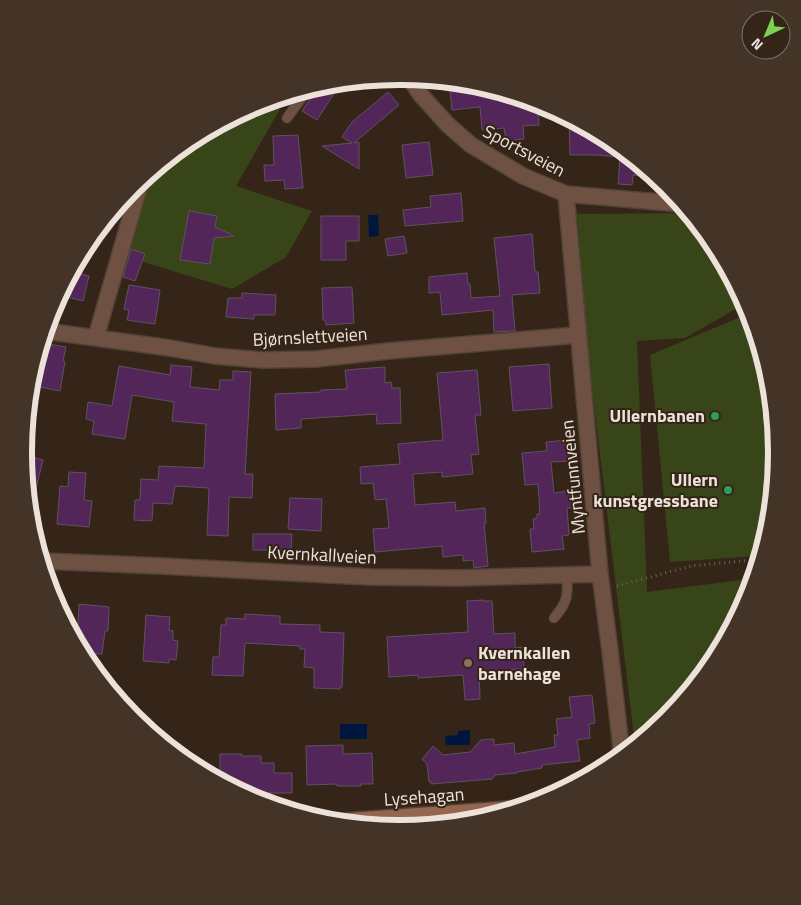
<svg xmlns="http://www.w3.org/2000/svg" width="801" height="905" viewBox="0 0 801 905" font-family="'Titillium Web',sans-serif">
<rect width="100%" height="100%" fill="#352518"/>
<!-- green -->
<g fill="#384519">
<polygon points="288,95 236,186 312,211 286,257 232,289 127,257 153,171 191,139 257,104"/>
<polygon points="689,213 714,243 746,303 685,338 637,341 647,592 741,580 747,600 714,662 667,719 635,745 588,354 577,214"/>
<polygon points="750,313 770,379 777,453 770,526 756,571 755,556 670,562 650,355"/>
</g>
<!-- water -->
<g fill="#00163c">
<polygon points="368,215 378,215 379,236 369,237"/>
<rect x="340" y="724" width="27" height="15"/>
<polygon points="470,730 470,745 446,745 445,736 458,735 458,731"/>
</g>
<!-- building -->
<g fill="#532659" stroke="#605161">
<polygon points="342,81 317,120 302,111 319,86"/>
<polygon points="449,81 474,83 537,102 539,125 523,126 524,139 506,141 504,128 482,130 480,107 452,110"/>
<polygon points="388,92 399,105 354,143 359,142 359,169 322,146 352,143 342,137 352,122"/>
<polygon points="569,117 610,139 656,177 633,175 632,185 618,184 620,157 596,155 570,155"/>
<polygon points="298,135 303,188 285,189 284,180 265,181 264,165 274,165 273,136"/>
<polygon points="429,142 433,175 406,178 402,145"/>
<polygon points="461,193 463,221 405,226 403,210 431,207 430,196"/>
<polygon points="189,211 217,216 215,227 234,236 214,238 210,264 180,260"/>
<polygon points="321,216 359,216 359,241 346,241 346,260 321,260"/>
<polygon points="532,234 535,272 538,272 540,293 512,295 515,331 494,332 493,310 442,315 440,292 429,293 429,277 467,273 468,284 470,284 471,298 500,296 494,238"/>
<polygon points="404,236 407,253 388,256 385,239"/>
<polygon points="131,249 145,254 135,281 123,277"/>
<polygon points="72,272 89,276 83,301 60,295"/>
<polygon points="129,285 160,290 155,324 127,320 129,310 124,309"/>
<polygon points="352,287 354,323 326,325 325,320 323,320 322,288"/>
<polygon points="242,293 276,295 275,315 254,315 254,319 226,317 228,298 242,298"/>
<polygon points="47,344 66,347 63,361 65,362 60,391 30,385 38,357 44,358"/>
<polygon points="549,364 552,408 513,411 509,367"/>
<polygon points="171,365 192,367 190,387 219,390 220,380 233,380 233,371 251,372 245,474 253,474 252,498 229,497 228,536 207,535 209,488 175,486 172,504 153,503 152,521 134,520 135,500 140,500 141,479 158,480 159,466 204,468 206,424 172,421 174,402 132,395 125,439 92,434 94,421 86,419 88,402 112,406 119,366 170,375"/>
<polygon points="385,367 385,383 391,382 392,388 400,388 401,423 377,424 376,414 301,419 301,428 276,430 275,394 321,392 321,390 347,389 345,370"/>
<polygon points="477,370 481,415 475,415 479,454 471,455 473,474 442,477 442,472 413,474 415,505 455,502 456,511 485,508 486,523 484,523 488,566 474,568 473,560 463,561 463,555 443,557 442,546 375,552 373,529 389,528 386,499 375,500 373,483 361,484 360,467 400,464 398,444 443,440 437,373"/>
<polygon points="568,440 570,461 551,462 554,493 570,491 572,508 567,508 569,535 562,536 564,549 532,552 530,529 534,529 533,519 537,518 537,514 540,514 538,484 525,485 522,453 547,451 546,442"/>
<polygon points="24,455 43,460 31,508 29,508"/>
<polygon points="69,472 86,473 84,500 92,501 89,527 57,524 60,486 68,487"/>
<polygon points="290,498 322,499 321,531 288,529"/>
<polygon points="253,534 292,534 291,550 253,550"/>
<polygon points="483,600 483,601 492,601 494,634 515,633 515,648 523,647 524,669 479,671 480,699 465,700 463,675 418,678 418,675 389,677 387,637 468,632 467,601"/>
<polygon points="79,604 109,607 108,631 105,631 102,654 82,653 77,642"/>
<polygon points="245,614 280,616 280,624 320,625 320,632 344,633 342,687 340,687 340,689 314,688 314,668 304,667 305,649 300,649 300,646 245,643 243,676 212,675 213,657 219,657 221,625 226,625 226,618 245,619"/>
<polygon points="146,615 170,617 169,630 173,631 173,640 178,641 176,660 169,659 169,663 143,661"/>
<polygon points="592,695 595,723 589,724 590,738 577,740 580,761 542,765 542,768 517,772 517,773 495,775 492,779 431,784 431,781 429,782 427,764 422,759 433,746 443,755 470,752 481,740 494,739 494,745 514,743 515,754 555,747 554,735 558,735 556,719 572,717 569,697"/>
<polygon points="343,745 343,754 372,753 373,784 361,784 361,786 337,786 337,784 307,785 306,746"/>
<polygon points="220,754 242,754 241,756 261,756 261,763 274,763 274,773 292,773 292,793 253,793 253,799 220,781"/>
</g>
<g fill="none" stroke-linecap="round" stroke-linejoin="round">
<!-- lane casing -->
<g stroke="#524337" stroke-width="11">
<g id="lane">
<polyline points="287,118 308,89"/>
<path d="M554 618C568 602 568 595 567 575"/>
</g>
</g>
<!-- street casing -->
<g stroke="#524337" stroke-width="18">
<g id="street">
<polyline points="408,76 421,95 447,124 471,145 523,176 566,194 682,204"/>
<polyline points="566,194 600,574 610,651 622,756"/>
<polyline points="45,331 170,348 215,356 263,360 316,359 388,351 578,335"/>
<polyline points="96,337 141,181"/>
<polyline points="42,561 162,566 370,577 459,578 600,574"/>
</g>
</g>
<!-- secondary casing -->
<g stroke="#524337" stroke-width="18">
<polyline id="secondary" points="330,822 521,808"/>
</g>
<!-- path -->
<polyline stroke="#6e6054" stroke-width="3" stroke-dasharray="1 4" stroke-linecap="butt" points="617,586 691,566 752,560"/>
<!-- lane -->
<use href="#lane" stroke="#6e5142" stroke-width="9"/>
<!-- street -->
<use href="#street" stroke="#6e5142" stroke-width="15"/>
<!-- secondary -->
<use href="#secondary" stroke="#94664f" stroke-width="15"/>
</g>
<!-- markers -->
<g fill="#2e9e5b" stroke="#352518" stroke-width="2">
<circle cx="715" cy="416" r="5"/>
<circle cx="728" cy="490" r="5"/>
</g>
<circle fill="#8d6e63" stroke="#352518" stroke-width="2" cx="468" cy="663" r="5"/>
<g text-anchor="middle" stroke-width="4" stroke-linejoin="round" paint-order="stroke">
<!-- street labels -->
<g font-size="18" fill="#ede2da" stroke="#352518">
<text transform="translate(524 151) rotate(28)" y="6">Sportsveien</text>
<text transform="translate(310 337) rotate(-3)" y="6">Bjørnslettveien</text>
<text transform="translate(573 477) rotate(-96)" y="6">Myntfunnveien</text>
<text transform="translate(322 555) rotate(3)" y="6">Kvernkallveien</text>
<text transform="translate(424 797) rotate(-4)" y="6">Lysehagan</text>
</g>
<!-- poi labels -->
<g font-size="18" font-weight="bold" fill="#ede2da" stroke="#352518" text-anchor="end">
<text x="705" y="422">Ullernbanen</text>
<text x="718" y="486">Ullern<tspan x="718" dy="21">kunstgressbane</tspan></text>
<text x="478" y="659" text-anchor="start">Kvernkallen<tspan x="478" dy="21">barnehage</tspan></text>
</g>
</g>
<!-- crop -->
<path d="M0 0H801V905H0ZM399 85H401A367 367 0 0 1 768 452V453A367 367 0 0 1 401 820H399A367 367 0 0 1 32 453V452A367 367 0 0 1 399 85Z" fill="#443428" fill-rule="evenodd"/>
<path fill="none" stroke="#ede2da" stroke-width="6" d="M399 85H401A367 367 0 0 1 768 452V453A367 367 0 0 1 401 820H399A367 367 0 0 1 32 453V452A367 367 0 0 1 399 85Z"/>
<!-- north arrow -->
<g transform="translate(766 35) rotate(224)"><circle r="24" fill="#352518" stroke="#7f7166"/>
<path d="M0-4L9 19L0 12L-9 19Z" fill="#7dd154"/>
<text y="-8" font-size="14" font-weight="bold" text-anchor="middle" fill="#ede2da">N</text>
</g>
</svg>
